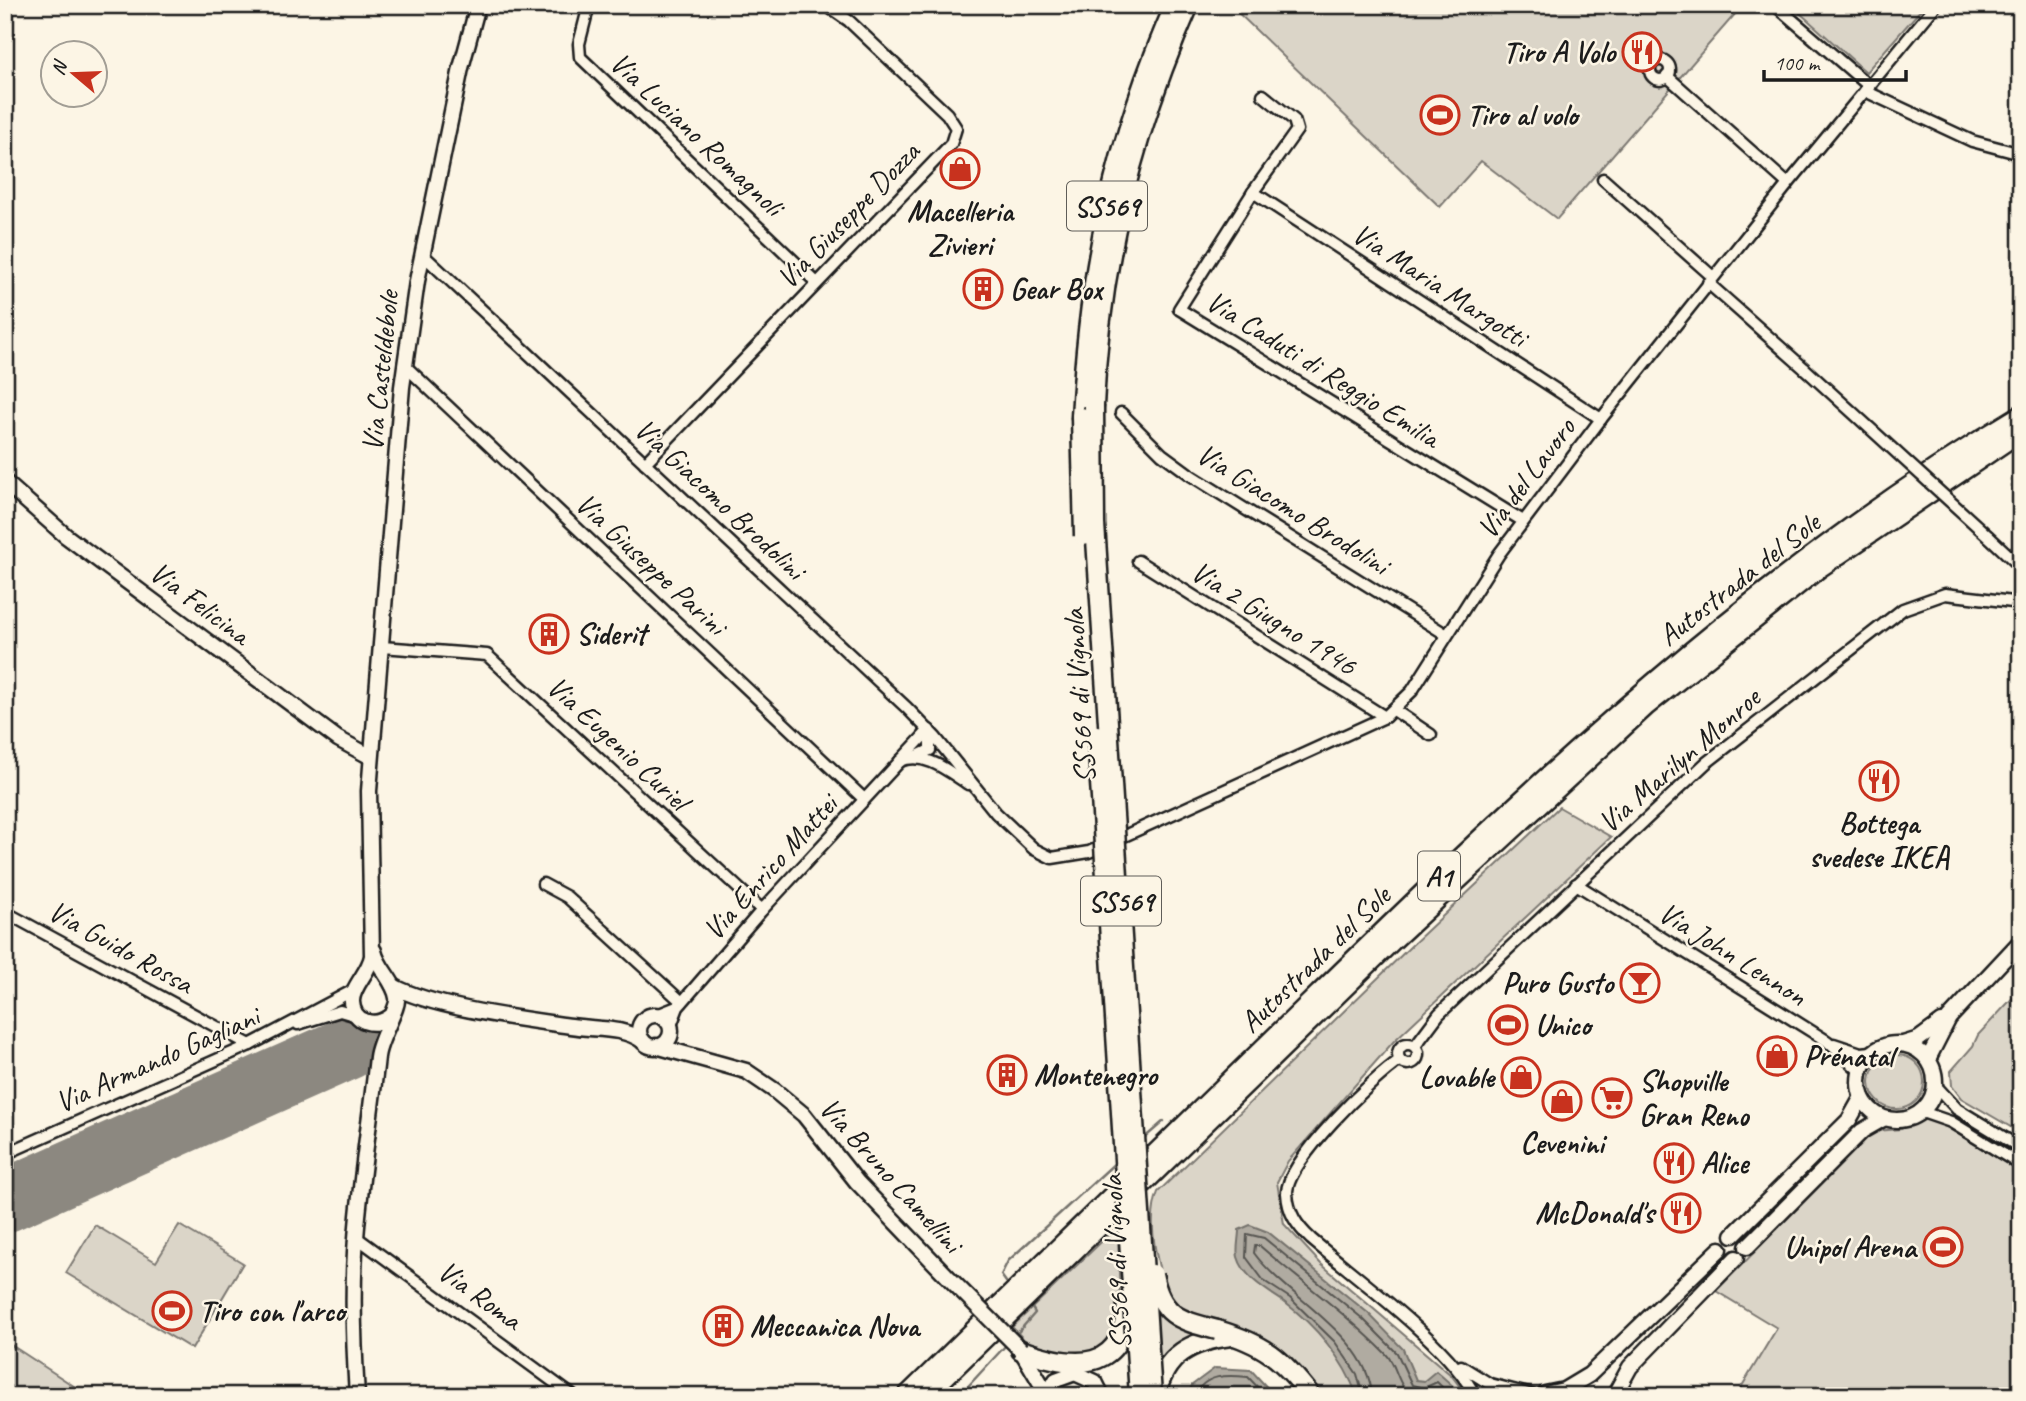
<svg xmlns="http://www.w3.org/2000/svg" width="2026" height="1401" viewBox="0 0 2026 1401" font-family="Caveat,sans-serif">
<rect width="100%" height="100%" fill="#fcf5e5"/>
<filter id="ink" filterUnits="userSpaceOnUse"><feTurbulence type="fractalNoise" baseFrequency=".0143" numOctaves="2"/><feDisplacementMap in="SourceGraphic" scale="14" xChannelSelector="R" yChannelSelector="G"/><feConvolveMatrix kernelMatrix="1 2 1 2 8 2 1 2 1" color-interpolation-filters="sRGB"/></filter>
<g filter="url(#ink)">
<!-- green -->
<g fill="#dbd5c8" stroke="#7c7872" stroke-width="2">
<polygon points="1230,5 1743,5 1557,219 1481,161 1440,207"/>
<polygon points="1791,5 1925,5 1866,72"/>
<path d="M1559 807 1611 837 1394 1041 1288 1161 1277 1182 1284 1224 1321 1264 1451 1375 1467 1396H1320L1300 1369 1254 1333 1208 1322 1174 1308C1159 1277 1145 1225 1158 1192L1412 945Z"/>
<polygon points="2021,989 2021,1133 1961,1098 1952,1086 1951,1071 1973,1046 1978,1035"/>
<circle cx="1897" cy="1082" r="27"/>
<polygon points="1925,1119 1941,1124 2021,1172 2021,1396 1736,1396 1777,1328 1716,1291 1874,1131 1901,1129"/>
<polygon points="95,1225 156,1262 179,1225 243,1263 192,1349 66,1273"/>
<polygon points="1118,1226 1120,1315 1113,1338 1097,1354 1037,1353 1012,1327"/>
<path d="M1152 1302C1169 1325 1186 1330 1213 1334L1158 1374Z"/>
<polygon points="5,1341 89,1396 5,1396"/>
</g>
<!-- water -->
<g fill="#b0aba1" stroke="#75726c" stroke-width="2">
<path d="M1250 1225 1268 1232 1368 1313 1403 1349 1416 1380 1424 1381 1436 1371 1453 1386 1445 1396H1357C1344 1359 1315 1325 1284 1302 1268 1291 1244 1278 1238 1257 1236 1250 1239 1238 1239 1230Z"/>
<polygon points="1215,1368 1251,1370 1275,1396 1188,1396 1192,1385"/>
</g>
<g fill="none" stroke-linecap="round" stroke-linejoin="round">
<!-- shore -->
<g stroke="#575551" stroke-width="2">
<path d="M1195 1396C1204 1373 1229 1375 1248 1377L1266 1396"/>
<polyline points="1363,1396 1357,1374 1335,1342 1290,1298 1264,1281 1246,1257 1247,1234 1264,1238 1363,1319 1397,1353 1412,1385 1424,1388 1437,1382 1442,1387 1440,1396"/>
<path d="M1372 1396C1369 1336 1285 1296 1254 1253L1255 1246H1260C1301 1282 1347 1314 1386 1354 1399 1367 1396 1390 1416 1396"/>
</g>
<!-- stream -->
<g stroke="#75726c" stroke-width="2.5">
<polyline points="1142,1140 1164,1121"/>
<polyline points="1006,1282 1001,1275 1008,1261 1116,1162"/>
<polyline points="1014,1337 1035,1313 1032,1308"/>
<polyline points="959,1396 1007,1344"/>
</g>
<!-- runway -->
<polyline stroke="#8c8880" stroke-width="63" points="5,1201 348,1048"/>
<!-- street casing -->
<g stroke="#1c1c1c" stroke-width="15">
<g id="street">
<polyline points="589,5 579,44 580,57 817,283"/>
<polyline points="1775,5 1869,86"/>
<circle cx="1660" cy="70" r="10"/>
<polyline points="1667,76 1788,184"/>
<polyline points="1865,91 1972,141 2021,154"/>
<polyline points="1263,95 1294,120 1297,130 1253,192 1179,309 1523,521"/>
<polyline points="1603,179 1713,277"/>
<polyline points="1253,192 1601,419"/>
<polyline points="422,254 907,708 935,737 996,813 1034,849 1052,858 1089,852 1385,717 1412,691 1499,554 1601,419 1788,184 1936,5"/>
<polyline points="1708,283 1805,369"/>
<polyline points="404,365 864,799"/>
<polyline points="1121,413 1162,454 1192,476 1447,635"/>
<polyline points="645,463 951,144 956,128 947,114 849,21 826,5"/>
<polyline points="1988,536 2021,567"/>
<polyline points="1138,561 1385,717"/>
<polyline points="382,647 487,655 762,910"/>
<polyline points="1394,710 1431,735"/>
<polyline points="915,757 930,750 930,734"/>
<path d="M900 761C925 751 948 771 968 784"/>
<polyline points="543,884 567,897 682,1002"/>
<polyline points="1576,884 1827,1041 1860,1071"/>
<polyline points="5,912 250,1045"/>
<polyline points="657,1015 677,1007"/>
<polyline points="298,1024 340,1011 357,1016"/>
<polyline points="670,1028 678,1007 762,910 929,730"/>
<polyline points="1834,1044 1861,1053 1872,1052"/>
<circle cx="1408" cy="1054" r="10"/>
<polyline points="1415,1046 1439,1014 1706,763 1903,609 1945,594 2021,603"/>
<path d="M1400 1060C1373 1078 1286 1162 1287 1193 1288 1213 1297 1226 1311 1239 1355 1277 1451 1346 1475 1396"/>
<polyline points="1935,1085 1957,1109 2021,1148"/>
<polyline points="1922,1112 1951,1122 2021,1165"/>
<polyline points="5,1154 250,1045 354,990"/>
<polyline points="356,1237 573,1396"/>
<polyline points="1461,1366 1490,1384 1536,1396"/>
</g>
</g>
<!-- secondary casing -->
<g stroke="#1c1c1c" stroke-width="19">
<g id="secondary">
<polyline points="5,482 66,536 338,739 371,757"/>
<path d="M393 986C433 1008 523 1019 571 1026 595 1030 622 1026 643 1041"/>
<circle cx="655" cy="1031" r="16"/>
<path d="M390 1017C375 1028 353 1023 352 1002 351 987 369 973 372 956L369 791 402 387 417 281 461 68 478 5"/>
<circle cx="1897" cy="1082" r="38"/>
<polyline points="1903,1044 1919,1039 1942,1022"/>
<polyline points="656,1046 746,1071 774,1090 804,1115 857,1182 950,1279"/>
<polyline points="1928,1059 1949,1018 2021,941"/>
<polyline points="1733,1235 1849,1120 1862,1097"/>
<polyline points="1747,1247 1862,1131 1883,1119"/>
<polyline points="1021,1350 1047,1394"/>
<polyline points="1545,1394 1564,1390 1589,1375 1720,1249"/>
<path d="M357 1396C354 1348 352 1300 355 1252 359 1187 370 1122 377 1057 379 1038 399 1008 397 998 395 981 378 969 374 951"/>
<polyline points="1047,1396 1056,1380 1075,1373 1095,1382 1102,1396"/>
<polyline points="1614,1396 1630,1367 1736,1258"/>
</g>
</g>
<!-- highway casing -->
<g stroke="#1c1c1c" stroke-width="23">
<g id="highway">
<path d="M1094 406C1099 266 1133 132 1189 5"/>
<path d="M1081 417C1089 268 1114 142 1175 5"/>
<path d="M1217 1330C1264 1344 1281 1357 1311 1396"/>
<path d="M1021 1350C1075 1369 1125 1374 1127 1301"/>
<path d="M907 1396C1045 1262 1182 1128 1319 994 1537 781 1758 572 2021 415"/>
<polyline points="925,1396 1392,941 1646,706 1819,568 2021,431"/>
<path d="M1156 1396C1164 1354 1192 1341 1231 1336"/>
</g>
</g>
<!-- street -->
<use href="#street" stroke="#fcf5e5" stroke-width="10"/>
<!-- secondary -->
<use href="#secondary" stroke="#fcf5e5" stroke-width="14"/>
<!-- highway -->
<use href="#highway" stroke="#fcf5e5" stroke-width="18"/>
<!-- street-bridge casing -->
<g stroke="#1c1c1c" stroke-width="15" stroke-linecap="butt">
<polyline id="street-bridge" points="1805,369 1988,536"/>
</g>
<!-- secondary-bridge casing -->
<g stroke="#1c1c1c" stroke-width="19" stroke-linecap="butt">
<polyline id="secondary-bridge" points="950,1279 1021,1350"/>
</g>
<!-- highway-bridge casing -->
<g stroke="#1c1c1c" stroke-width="23" stroke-linecap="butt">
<g id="highway-bridge">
<polyline points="1094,406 1095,524 1152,1396"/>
<polyline points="1081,417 1084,536"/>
<polyline points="1097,735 1139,1396"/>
<path d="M1153 1274C1161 1316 1179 1320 1217 1330"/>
</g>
</g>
<!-- street-bridge -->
<use href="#street-bridge" stroke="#fcf5e5" stroke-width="10"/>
<!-- secondary-bridge -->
<use href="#secondary-bridge" stroke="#fcf5e5" stroke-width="14"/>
<!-- highway-bridge -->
<use href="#highway-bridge" stroke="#fcf5e5" stroke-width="18"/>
</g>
</g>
<!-- icons -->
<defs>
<g id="restaurant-ring" transform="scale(2.0125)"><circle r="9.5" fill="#fcf5e5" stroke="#c8321e" stroke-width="1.5"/><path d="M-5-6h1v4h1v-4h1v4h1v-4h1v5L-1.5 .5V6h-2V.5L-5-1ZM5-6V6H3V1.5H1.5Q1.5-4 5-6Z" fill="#c8321e"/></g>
<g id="stadium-ring" transform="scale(2.0125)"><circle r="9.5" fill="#fcf5e5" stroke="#c8321e" stroke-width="1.5"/><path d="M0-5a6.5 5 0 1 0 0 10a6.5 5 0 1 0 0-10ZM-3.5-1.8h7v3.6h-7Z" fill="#c8321e"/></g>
<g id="shop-ring" transform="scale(2.0125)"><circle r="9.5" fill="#fcf5e5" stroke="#c8321e" stroke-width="1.5"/><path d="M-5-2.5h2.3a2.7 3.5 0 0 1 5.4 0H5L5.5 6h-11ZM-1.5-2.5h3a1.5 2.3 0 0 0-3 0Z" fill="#c8321e"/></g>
<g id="building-ring" transform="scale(2.0125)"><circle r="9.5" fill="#fcf5e5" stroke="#c8321e" stroke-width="1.5"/><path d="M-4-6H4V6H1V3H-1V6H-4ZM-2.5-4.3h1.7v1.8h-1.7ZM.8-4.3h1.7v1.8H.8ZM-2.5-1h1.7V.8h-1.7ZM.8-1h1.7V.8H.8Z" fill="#c8321e"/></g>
<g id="bar-ring" transform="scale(2.0125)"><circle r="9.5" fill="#fcf5e5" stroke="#c8321e" stroke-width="1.5"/><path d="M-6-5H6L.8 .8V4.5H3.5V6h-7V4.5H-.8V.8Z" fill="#c8321e"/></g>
<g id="supermarket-ring" transform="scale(2.0125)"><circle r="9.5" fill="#fcf5e5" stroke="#c8321e" stroke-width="1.5"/><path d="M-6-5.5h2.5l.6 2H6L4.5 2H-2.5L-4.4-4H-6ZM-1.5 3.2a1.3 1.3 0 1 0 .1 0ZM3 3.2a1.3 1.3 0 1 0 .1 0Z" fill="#c8321e"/></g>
</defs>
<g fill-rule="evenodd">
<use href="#restaurant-ring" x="1642" y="52"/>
<use href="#stadium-ring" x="1440" y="115"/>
<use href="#shop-ring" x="960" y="169"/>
<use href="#building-ring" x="983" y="289"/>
<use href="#building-ring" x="549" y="634"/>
<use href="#restaurant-ring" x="1879" y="781"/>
<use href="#bar-ring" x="1640" y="983"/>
<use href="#stadium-ring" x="1508" y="1025"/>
<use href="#shop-ring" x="1777" y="1056"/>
<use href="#building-ring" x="1007" y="1075"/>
<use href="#shop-ring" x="1521" y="1077"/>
<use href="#supermarket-ring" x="1612" y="1098"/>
<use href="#shop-ring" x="1562" y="1101"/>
<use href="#restaurant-ring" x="1674" y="1163"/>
<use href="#restaurant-ring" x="1681" y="1213"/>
<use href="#stadium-ring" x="1943" y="1247"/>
<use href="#stadium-ring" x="172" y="1311"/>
<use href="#building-ring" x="723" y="1326"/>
</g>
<g text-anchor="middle" stroke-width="5" stroke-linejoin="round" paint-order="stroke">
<!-- shield labels -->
<g fill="#fcf5e5" stroke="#5f5d58" stroke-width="2">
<rect x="1067" y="181.5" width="80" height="49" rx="5"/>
<rect x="1418" y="851.5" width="42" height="49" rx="5"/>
<rect x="1081" y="876.5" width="80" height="49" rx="5"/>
</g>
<g font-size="28" font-weight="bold" fill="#1c1c1c">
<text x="1107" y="216">SS569</text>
<text x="1439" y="886">A1</text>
<text x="1121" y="911">SS569</text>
</g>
<!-- poi labels -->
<g font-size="30" font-weight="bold" fill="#1c1c1c" stroke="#fcf5e5" text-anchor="start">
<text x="1615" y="62" text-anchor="end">Tiro A Volo</text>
<text x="1467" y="125">Tiro al volo</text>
<text x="960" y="221" text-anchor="middle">Macelleria<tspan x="960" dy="34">Zivieri</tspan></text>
<text x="1010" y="299">Gear Box</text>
<text x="576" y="644">Siderit</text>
<text x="1879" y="833" text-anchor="middle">Bottega<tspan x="1879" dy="34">svedese IKEA</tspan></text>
<text x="1613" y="993" text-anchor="end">Puro Gusto</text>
<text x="1535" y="1035">Unico</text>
<text x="1804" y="1066">Prénatal</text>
<text x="1034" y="1085">Montenegro</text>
<text x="1494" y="1087" text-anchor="end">Lovable</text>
<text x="1639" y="1091">Shopville<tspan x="1639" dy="34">Gran Reno</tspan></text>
<text x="1562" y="1153" text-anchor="middle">Cevenini</text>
<text x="1701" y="1173">Alice</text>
<text x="1654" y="1223" text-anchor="end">McDonald's</text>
<text x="1916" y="1257" text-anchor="end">Unipol Arena</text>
<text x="199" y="1321">Tiro con l'arco</text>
<text x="750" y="1336">Meccanica Nova</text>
</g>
<!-- street labels -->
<g font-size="30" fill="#1c1c1c" stroke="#fcf5e5">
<text transform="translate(697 134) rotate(43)" y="10">Via Luciano Romagnoli</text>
<text transform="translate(848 215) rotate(-46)" y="10">Via Giuseppe Dozza</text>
<text transform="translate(1440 285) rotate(33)" y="10">Via Maria Margotti</text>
<text transform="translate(1323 369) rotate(32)" y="10">Via Caduti di Reggio Emilia</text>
<text transform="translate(380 371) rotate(-84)" y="10">Via Casteldebole</text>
<text transform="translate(1526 478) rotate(-53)" y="10">Via del Lavoro</text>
<text transform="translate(720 499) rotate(43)" y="10">Via Giacomo Brodolini</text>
<text transform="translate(1293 509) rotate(32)" y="10">Via Giacomo Brodolini</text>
<text transform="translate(651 564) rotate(43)" y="10">Via Giuseppe Parini</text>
<text transform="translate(1739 579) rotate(-38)" y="10">Autostrada del Sole</text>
<text transform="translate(200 603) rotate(37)" y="10">Via Felicina</text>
<text transform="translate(1274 618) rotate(32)" y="10">Via 2 Giugno 1946</text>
<text transform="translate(1079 696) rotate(-94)" y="10">SS569 di Vignola</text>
<text transform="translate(618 743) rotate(43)" y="10">Via Eugenio Curiel</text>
<text transform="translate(1679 760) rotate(-41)" y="10">Via Marilyn Monroe</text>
<text transform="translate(770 867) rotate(-48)" y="10">Via Enrico Mattei</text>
<text transform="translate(121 947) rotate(29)" y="10">Via Guido Rossa</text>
<text transform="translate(1733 954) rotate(32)" y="10">Via John Lennon</text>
<text transform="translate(1315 959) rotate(-44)" y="10">Autostrada del Sole</text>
<text transform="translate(157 1059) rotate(-24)" y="10">Via Armando Gagliani</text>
<text transform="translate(891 1175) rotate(48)" y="10">Via Bruno Camellini</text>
<text transform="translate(1116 1262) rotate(-93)" y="10">SS569 di Vignola</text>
<text transform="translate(480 1295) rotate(36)" y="10">Via Roma</text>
</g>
</g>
<!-- margin -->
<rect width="2026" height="1401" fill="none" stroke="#fcf5e5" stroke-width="28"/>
<rect x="14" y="14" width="1998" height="1373" fill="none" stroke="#1c1c1c" stroke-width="2.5" filter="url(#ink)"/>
<!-- north arrow -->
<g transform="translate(74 74) rotate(289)"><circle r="33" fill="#fcf5e5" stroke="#a29e95" stroke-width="2"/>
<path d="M0-5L12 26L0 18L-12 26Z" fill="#c8321e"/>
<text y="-10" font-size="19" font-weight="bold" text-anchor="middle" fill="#1c1c1c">N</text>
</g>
<!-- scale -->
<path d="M1764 70v10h142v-10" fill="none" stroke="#1c1c1c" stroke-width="3.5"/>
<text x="1774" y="70" font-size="21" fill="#1c1c1c" stroke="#fcf5e5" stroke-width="5" paint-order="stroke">100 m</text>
</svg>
